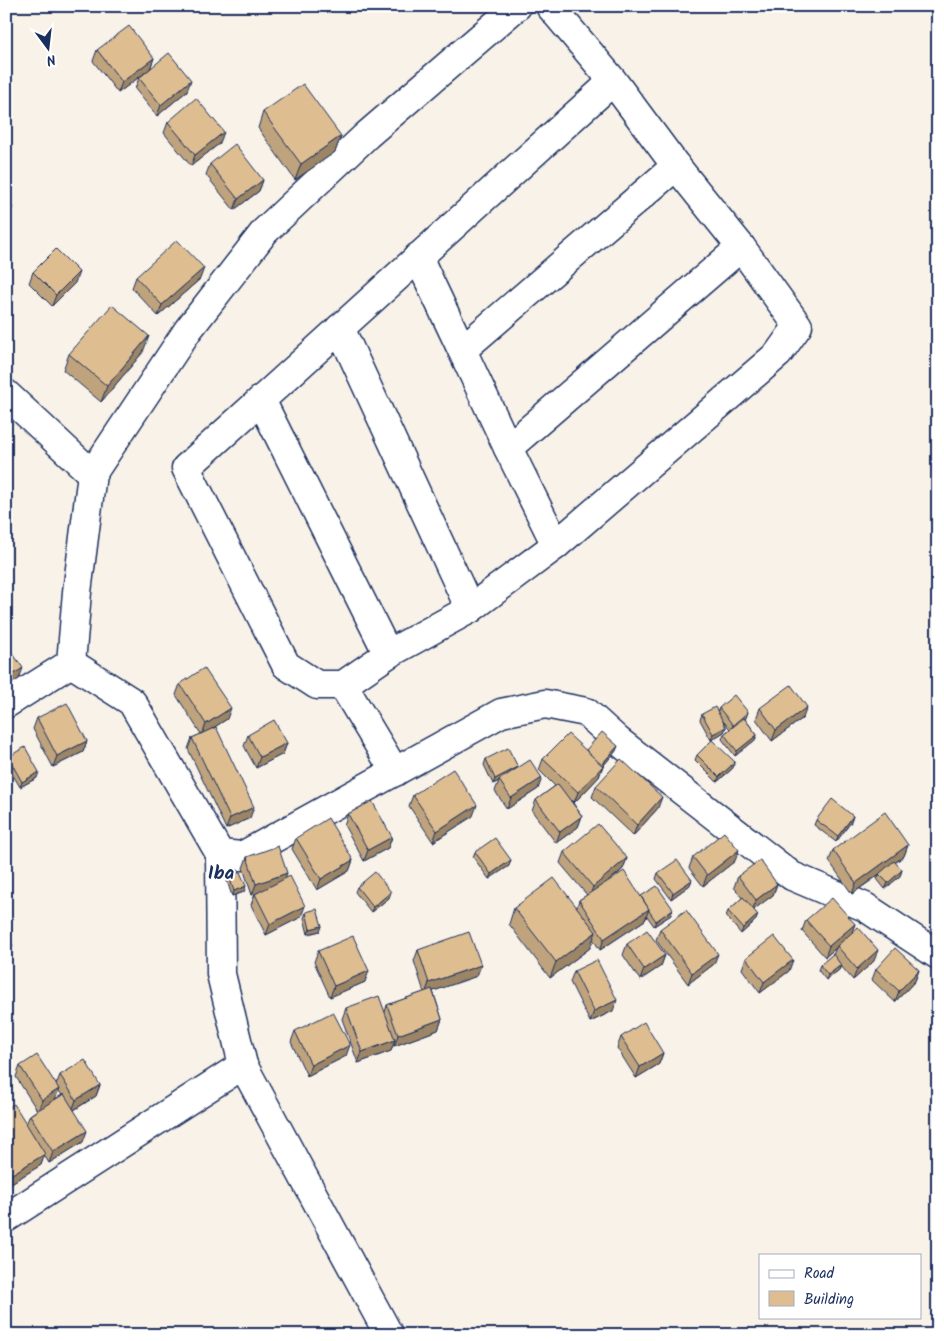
<svg xmlns="http://www.w3.org/2000/svg" width="944" height="1341" viewBox="0 0 944 1341" font-family="Kalam,sans-serif">
<rect width="100%" height="100%" fill="#f8f2e9"/>
<filter id="ink" filterUnits="userSpaceOnUse"><feTurbulence type="fractalNoise" baseFrequency=".02" numOctaves="2"/><feDisplacementMap in="SourceGraphic" scale="10" xChannelSelector="R" yChannelSelector="G"/><feConvolveMatrix kernelMatrix="1 2 1 2 8 2 1 2 1" color-interpolation-filters="sRGB"/></filter>
<g filter="url(#ink)">
<g fill="none" stroke-linecap="round" stroke-linejoin="round">
<!-- minor casing -->
<g stroke="#1b2f5e" stroke-width="31">
<g id="minor">
<polyline points="550,6 613,81 676,166 741,247 798,326 778,354 556,545 470,609 388,654 343,685 317,685 286,665 186,468 613,81"/>
<polyline points="418,257 462,350"/>
<polyline points="340,328 470,609"/>
<polyline points="6,394 92,474"/>
<polyline points="261,400 388,654"/>
<polyline points="508,448 462,350 676,166"/>
<polyline points="556,545 508,448 741,247"/>
<polyline points="343,685 395,772"/>
<polyline points="220,854 221,974 243,1065 389,1335"/>
<polyline points="6,1218 243,1065"/>
</g>
</g>
<!-- tertiary casing -->
<g stroke="#1b2f5e" stroke-width="31">
<g id="tertiary">
<polyline points="71,663 77,592 92,474 188,330 265,231 367,135 517,6"/>
<polyline points="6,704 71,663 132,702 220,854 242,856 501,713 545,704 586,712 617,740 792,876 865,907 938,955"/>
</g>
</g>
<!-- minor -->
<use href="#minor" stroke="#fff" stroke-width="28"/>
<!-- tertiary -->
<use href="#tertiary" stroke="#fff" stroke-width="28"/>
</g>
<!-- wall -->
<g fill="#bfa37d" stroke="#1b2f5e" fill-rule="evenodd">
<polygon points="97,50 154,58 150,69 187,91 157,116 135,89 139,78 147,71 118,93 93,61"/>
<polygon points="263,112 341,136 335,152 295,180 258,128"/>
<polygon points="168,122 220,143 191,166 164,133"/>
<polygon points="210,164 263,180 259,191 234,210 206,175"/>
<polygon points="33,272 75,283 52,306 29,283"/>
<polygon points="136,277 200,279 158,316 132,288"/>
<polygon points="143,352 101,402 63,370 69,354"/>
<polygon points="180,684 227,719 213,728 250,818 226,829 188,749 192,738 201,734 176,695"/>
<polygon points="719,708 748,712 745,719 757,735 755,740 735,756 722,739 724,734 730,729 723,721 726,727 724,732 711,740 700,720 702,714 718,711"/>
<polygon points="760,708 803,718 772,741 756,719"/>
<polygon points="37,718 87,741 83,752 53,767 33,729"/>
<polygon points="248,735 287,743 283,754 256,768 244,746"/>
<polygon points="586,750 616,751 603,766 599,777 574,803 571,800 582,816 578,827 556,843 532,811 536,800 555,786 539,770 543,759"/>
<polygon points="697,755 733,768 717,782 695,760"/>
<polygon points="8,757 37,778 20,787 6,763"/>
<polygon points="486,759 518,767 538,789 507,809 495,791 499,781 493,784 484,765"/>
<polygon points="596,786 658,808 633,836 592,797"/>
<polygon points="413,795 473,816 433,842 409,806"/>
<polygon points="348,814 392,837 388,848 364,861 344,825"/>
<polygon points="853,816 851,822 836,842 814,825 816,820"/>
<polygon points="296,838 353,860 349,871 317,890 292,849"/>
<polygon points="908,845 904,856 895,863 902,870 900,876 885,889 877,879 879,875 852,894 829,861 833,850"/>
<polygon points="475,852 509,866 489,879 473,857"/>
<polygon points="564,852 627,858 623,869 612,879 671,915 654,926 647,916 645,920 600,950 593,939 590,948 550,978 509,924 514,908 577,907 579,900 587,895 560,863"/>
<polygon points="247,857 285,879 301,917 266,935 251,905 255,894 252,895 243,868"/>
<polygon points="693,857 735,861 703,886 689,868"/>
<polygon points="658,873 690,885 671,899 656,879"/>
<polygon points="229,876 244,892 232,896 227,881"/>
<polygon points="738,876 777,884 773,895 754,909 756,920 741,934 726,916 728,911 742,898 734,887"/>
<polygon points="357,887 389,898 371,912 355,892"/>
<polygon points="306,912 322,926 320,931 308,934 304,918"/>
<polygon points="806,920 855,924 851,933 874,961 853,980 841,966 839,970 826,980 818,970 820,965 833,955 836,948 825,957 802,931"/>
<polygon points="660,929 714,964 688,984 656,940"/>
<polygon points="627,944 665,955 661,966 640,980 623,955"/>
<polygon points="418,950 477,976 433,991 442,1019 438,1030 394,1046 393,1044 391,1051 358,1063 342,1019 346,1008 385,1012 387,1005 424,992 414,961"/>
<polygon points="318,951 365,982 330,997 314,962"/>
<polygon points="746,958 789,971 760,993 742,969"/>
<polygon points="876,969 919,970 915,981 895,1002 872,980"/>
<polygon points="574,971 613,1011 590,1022 570,982"/>
<polygon points="295,1031 346,1056 307,1076 291,1042"/>
<polygon points="621,1037 663,1053 659,1064 636,1078 617,1048"/>
<path d="M20 1066 56 1085 60 1075 100 1085 96 1096 74 1110 83 1142 49 1163 44 1155 41 1165 8 1185 6 1182V1109L26 1124 30 1115 37 1110 16 1077ZM58 1090 62 1095 55 1099Z"/>
</g>
<!-- shaded-wall -->
<g fill="#9b8566" stroke="#1b2f5e">
<polygon points="154,58 150,69 118,93 122,82"/>
<polygon points="191,80 187,91 157,116 161,105"/>
<polygon points="224,132 220,143 191,166 195,155"/>
<polygon points="341,136 335,152 295,180 301,164"/>
<polygon points="263,180 259,191 234,210 238,199"/>
<polygon points="13,207 9,218 6,220 6,213"/>
<polygon points="204,268 200,279 158,316 162,305"/>
<polygon points="79,272 75,283 52,306 56,295"/>
<polygon points="149,336 143,352 101,402 107,386"/>
<polygon points="23,668 19,679 6,687 6,679"/>
<polygon points="807,707 803,718 772,741 776,730"/>
<polygon points="231,708 227,719 202,735 206,724"/>
<polygon points="748,712 746,718 731,730 733,725"/>
<polygon points="726,727 724,732 711,740 713,734"/>
<polygon points="757,735 755,740 735,756 737,751"/>
<polygon points="87,741 83,752 53,767 57,756"/>
<polygon points="287,743 283,754 256,768 260,757"/>
<polygon points="618,746 616,751 602,767 599,777 574,803 578,792"/>
<polygon points="735,762 733,768 717,782 719,777"/>
<polygon points="518,767 516,773 499,780 499,781 493,784 495,779"/>
<polygon points="39,772 37,778 20,787 22,782"/>
<polygon points="542,778 538,789 507,809 511,798"/>
<polygon points="662,797 658,808 633,836 637,825"/>
<polygon points="477,805 473,816 433,842 437,831"/>
<polygon points="254,807 250,818 226,829 230,818"/>
<polygon points="582,816 578,827 556,843 560,832"/>
<polygon points="853,816 851,822 836,842 838,836"/>
<polygon points="392,837 388,848 364,861 368,850"/>
<polygon points="908,845 904,856 852,894 856,883"/>
<polygon points="739,850 735,861 703,886 707,875"/>
<polygon points="627,858 623,869 589,898 593,887"/>
<polygon points="353,860 349,871 317,890 321,879"/>
<polygon points="511,860 509,866 489,879 491,874"/>
<polygon points="902,870 900,876 885,889 888,883"/>
<polygon points="287,873 283,884 252,895 256,884"/>
<polygon points="692,880 690,885 671,899 673,893"/>
<polygon points="777,884 773,895 752,911 756,900"/>
<polygon points="246,886 244,892 232,896 234,891"/>
<polygon points="391,892 389,898 371,912 373,907"/>
<polygon points="305,906 301,917 266,935 270,924"/>
<polygon points="649,909 645,920 600,950 604,939"/>
<polygon points="673,909 671,915 654,926 656,921"/>
<polygon points="758,915 756,920 741,934 743,928"/>
<polygon points="855,924 851,935 837,946 836,948 825,957 829,946"/>
<polygon points="322,926 320,931 308,934 310,929"/>
<polygon points="596,932 590,948 550,978 556,962"/>
<polygon points="13,945 9,956 6,958 6,950"/>
<polygon points="878,950 874,961 853,980 857,969"/>
<polygon points="718,954 714,964 688,984 692,973"/>
<polygon points="665,955 661,966 640,980 644,969"/>
<polygon points="793,960 789,971 760,993 764,982"/>
<polygon points="481,965 477,976 425,994 429,983"/>
<polygon points="841,965 839,970 826,980 828,975"/>
<polygon points="919,970 915,981 895,1002 899,991"/>
<polygon points="369,971 365,982 330,997 334,986"/>
<polygon points="617,1000 613,1011 590,1022 594,1011"/>
<polygon points="442,1019 438,1030 394,1046 398,1035"/>
<polygon points="395,1040 391,1051 358,1063 362,1052"/>
<polygon points="350,1045 346,1056 307,1076 311,1065"/>
<polygon points="663,1053 659,1064 636,1078 640,1067"/>
<polygon points="100,1085 96,1096 72,1111 76,1100"/>
<polygon points="59,1089 55,1100 38,1111 42,1100"/>
<polygon points="87,1131 83,1142 49,1163 53,1152"/>
<polygon points="45,1154 41,1165 8,1185 12,1174"/>
</g>
<!-- building -->
<g fill="#debe91" stroke="#1b2f5e">
<polygon points="129,26 154,58 122,82 97,50"/>
<polygon points="169,53 191,80 161,105 139,78"/>
<polygon points="303,84 341,136 301,164 263,112"/>
<polygon points="196,98 224,132 195,155 168,122"/>
<polygon points="235,144 263,180 238,199 210,164"/>
<polygon points="6,201 13,207 6,213"/>
<polygon points="177,240 204,268 162,305 136,277"/>
<polygon points="56,249 79,272 56,295 33,272"/>
<polygon points="112,305 149,336 107,386 69,354"/>
<polygon points="6,644 23,668 6,679"/>
<polygon points="204,668 231,708 206,724 180,684"/>
<polygon points="791,685 807,707 776,730 760,708"/>
<polygon points="734,695 748,712 733,725 719,708"/>
<polygon points="67,703 87,741 57,756 37,718"/>
<polygon points="715,707 726,727 713,734 702,714"/>
<polygon points="744,718 757,735 737,751 724,734"/>
<polygon points="274,720 287,743 260,757 248,735"/>
<polygon points="216,727 254,807 230,818 192,738"/>
<polygon points="602,732 618,746 601,765 586,750"/>
<polygon points="568,734 603,766 578,792 543,759"/>
<polygon points="712,740 735,762 719,777 697,755"/>
<polygon points="25,747 39,772 22,782 8,757"/>
<polygon points="508,748 518,767 495,779 486,759"/>
<polygon points="621,759 662,797 637,825 596,786"/>
<polygon points="530,760 542,778 511,798 499,780"/>
<polygon points="453,769 477,805 437,831 413,795"/>
<polygon points="558,784 582,816 560,832 536,800"/>
<polygon points="832,799 853,816 838,836 816,820"/>
<polygon points="372,801 392,837 368,850 348,814"/>
<polygon points="885,812 908,845 856,883 833,850"/>
<polygon points="328,818 353,860 321,879 296,838"/>
<polygon points="598,824 627,858 593,887 564,852"/>
<polygon points="724,832 739,850 707,875 693,857"/>
<polygon points="495,838 511,860 491,874 475,852"/>
<polygon points="278,846 287,873 256,884 247,857"/>
<polygon points="677,860 692,880 673,893 658,873"/>
<polygon points="760,860 777,884 756,900 738,876"/>
<polygon points="894,861 902,870 888,883 879,874"/>
<polygon points="624,871 649,909 604,939 579,900"/>
<polygon points="240,872 246,886 234,891 229,876"/>
<polygon points="375,872 391,892 373,907 357,887"/>
<polygon points="290,876 305,906 270,924 255,894"/>
<polygon points="554,878 596,932 556,962 514,908"/>
<polygon points="657,886 673,909 656,921 649,911 649,909 641,896"/>
<polygon points="743,897 758,915 743,928 728,911"/>
<polygon points="832,898 855,924 829,946 806,920"/>
<polygon points="317,909 322,926 310,929 306,912"/>
<polygon points="686,910 718,954 692,973 660,929"/>
<polygon points="858,927 878,950 857,969 837,946"/>
<polygon points="647,930 665,955 644,969 627,944"/>
<polygon points="469,932 481,965 429,983 418,950"/>
<polygon points="6,933 13,945 6,950"/>
<polygon points="353,936 369,971 334,986 318,951"/>
<polygon points="774,936 793,960 764,982 746,958"/>
<polygon points="895,948 919,970 899,991 876,969"/>
<polygon points="833,954 841,965 828,975 820,965"/>
<polygon points="597,960 617,1000 594,1011 574,971"/>
<polygon points="432,989 442,1019 398,1035 387,1005"/>
<polygon points="379,996 395,1040 362,1052 346,1008"/>
<polygon points="333,1012 350,1045 311,1065 295,1031"/>
<polygon points="644,1022 663,1053 640,1067 621,1037"/>
<polygon points="37,1055 59,1089 42,1100 20,1066"/>
<polygon points="85,1060 100,1085 76,1100 60,1075"/>
<polygon points="64,1094 87,1131 53,1152 30,1115"/>
<polygon points="14,1104 45,1154 12,1174 6,1164 6,1109"/>
<polygon points="938,1328 938,1335 935,1335 933,1331"/>
</g>
</g>
<g text-anchor="middle" stroke-width="4" stroke-linejoin="round" paint-order="stroke">
<!-- quarter labels -->
<g font-size="19" font-weight="bold" fill="#1b2f5e" stroke="#fff">
<text x="221" y="879">Iba</text>
</g>
</g>
<!-- margin -->
<rect width="944" height="1341" fill="none" stroke="#fff" stroke-width="25"/>
<rect x="12" y="12" width="919" height="1316" fill="none" stroke="#1b2f5e" stroke-width="2" filter="url(#ink)"/>
<!-- legend -->
<rect x="759" y="1254" width="162" height="65" fill="#ffffff" stroke="#a4acbf"/>
<rect x="769" y="1270" width="25" height="8" fill="#ffffff" stroke="#a4acbf"/>
<text x="804" y="1278" font-size="15" fill="#1b2f5e">Road</text>
<rect x="769" y="1291" width="25" height="15" fill="#debe91" stroke="#a4acbf"/>
<text x="804" y="1304" font-size="15" fill="#1b2f5e">Building</text>
<!-- north arrow -->
<g transform="translate(48 48) rotate(165)" stroke="#ffffff" stroke-width="4" paint-order="stroke">
<path d="M0-4L9 19L0 12L-9 19Z" fill="#1b2f5e"/>
<text y="-8" font-size="14" font-weight="bold" text-anchor="middle" fill="#1b2f5e">N</text>
</g>
</svg>
